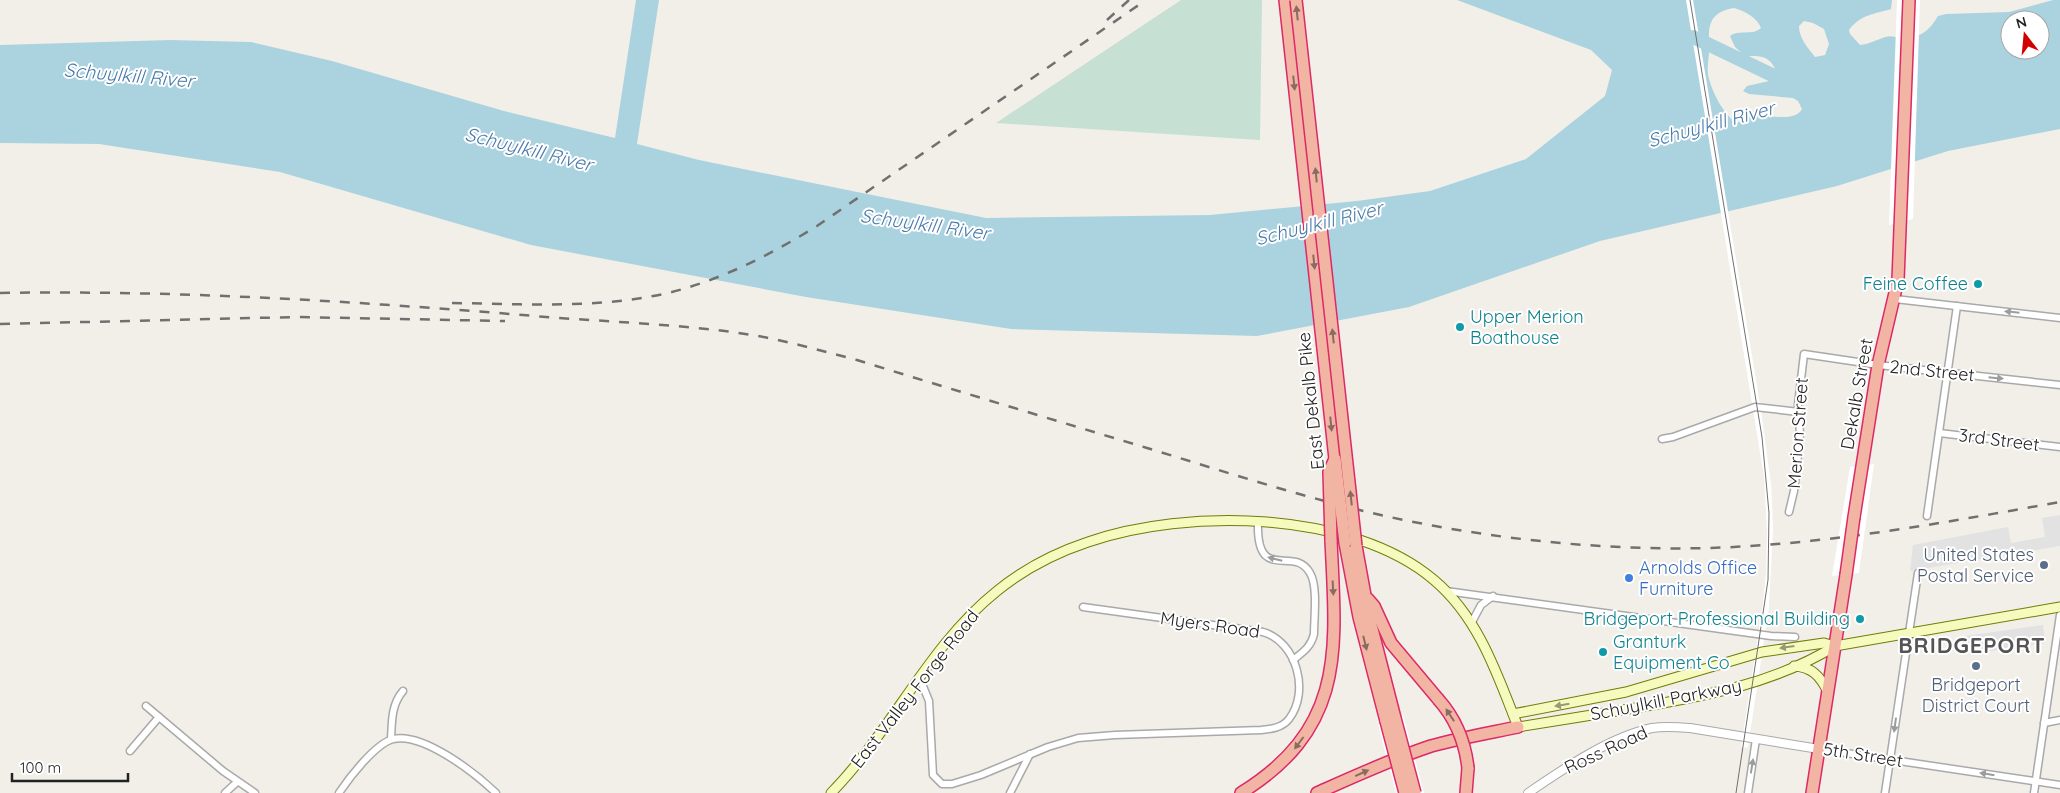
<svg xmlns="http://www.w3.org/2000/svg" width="2060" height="793" viewBox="0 0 2060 793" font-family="Quicksand,sans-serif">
<rect width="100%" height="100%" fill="#f2efe9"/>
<!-- wetland -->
<polygon fill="#c6e0d4" points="1181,0 1262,0 1260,140 996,123"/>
<!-- parking -->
<g fill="#e2e2e2">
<polygon points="2060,515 2060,546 1910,571 1913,545 2008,527 2011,543 2045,537 2042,518"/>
<polygon points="2043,625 2045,643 1970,654 1965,646 1960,646 1958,637"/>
</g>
<!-- water -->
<path fill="#aad3df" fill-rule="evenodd" d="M636 0H659L637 144 699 160 986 218 1210 215 1357 201 1430 191 1526 159 1605 96 1612 70 1591 50 1457 0H1892L1891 9C1874 14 1860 15 1849 30L1850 34 1860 45C1870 44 1876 40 1885 37 1891 35 1896 37 1901 38 1920 39 1929 31 1938 16L1946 14 2009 12 2053 0H2060V129L1948 151 1837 186 1600 241 1409 307 1257 336 1011 329 806 297 531 245 280 172 99 144 0 143V45L170 40 251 42 332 61 504 111 615 138ZM1734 8C1744 11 1757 17 1761 28 1753 36 1739 29 1730 36L1735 47 1745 56C1765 56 1769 56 1778 74L1769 81 1747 86 1743 91 1749 94 1793 98 1798 101 1802 109C1794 124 1764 113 1750 116 1746 117 1741 122 1736 123 1723 113 1711 91 1708 74 1707 66 1709 58 1709 51 1709 28 1706 13 1734 8ZM2010 20H2040V50H2010ZM1804 21 1813 23 1824 29 1829 44 1825 55 1815 57C1808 48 1799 38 1799 26Z"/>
<!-- pier -->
<g fill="#fff">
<polygon points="1686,0 1693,0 1761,410 1771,484 1773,529 1769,607 1748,747 1744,748 1741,747 1763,603 1766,573 1767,532 1764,477"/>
<polygon points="1897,0 1920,0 1913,219 1889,225"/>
<polygon points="1874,464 1859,573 1832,576 1850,467"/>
<polygon points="1403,715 1424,793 1396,793 1378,724"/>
</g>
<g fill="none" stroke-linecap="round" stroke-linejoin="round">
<!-- river -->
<polyline stroke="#aad3df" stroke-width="14" points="1693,37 1791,84"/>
<!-- minor casing -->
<g stroke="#a9a9a9" stroke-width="9">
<g id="minor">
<polyline points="1895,299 2060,318"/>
<polyline points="1939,433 2060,447"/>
<polyline points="1662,439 1673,437 1755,407 1799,412"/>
<polyline points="1789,512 1794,491 1797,466 1800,434 1798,405 1804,354 1878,365 2060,385"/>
<polyline points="1927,516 1957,306"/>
<path d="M1258 522C1256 585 1294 544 1310 573 1318 586 1314 618 1314 634 1311 647 1303 652 1293 660"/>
<polyline points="1446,591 1771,636 1795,637"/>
<polyline points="1472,622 1481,605 1493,596"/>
<path d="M920 679 929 701 933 775 942 784H952L981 775 1048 747 1078 738 1115 735 1261 730C1271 729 1282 728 1289 719 1310 692 1297 642 1263 632L1083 607"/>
<polyline points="146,706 223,771 255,793"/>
<polyline points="2044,723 2060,720"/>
<path d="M391 739C392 722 391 705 403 691"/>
<polyline points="1819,749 2060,785"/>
<polyline points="130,751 159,717"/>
<polyline points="225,793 237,782"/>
<path d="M339 793C349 778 375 744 393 739 423 732 475 773 496 793"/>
<polyline points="1010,793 1030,754"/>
<polyline points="1748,793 1756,739"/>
<polyline points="1885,793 1918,573"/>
<polyline points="2034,793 2060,615"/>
</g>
</g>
<!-- tertiary casing -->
<g stroke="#a9a9a9" stroke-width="10">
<path id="tertiary" d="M1528 793C1563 769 1610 737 1652 728 1665 726 1677 727 1690 728L1819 749"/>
</g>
<!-- secondary casing -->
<g stroke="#707d05" stroke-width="11">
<g id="secondary">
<path d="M1794 666C1812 667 1820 676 1828 692"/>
<polyline points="1513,714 1626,692 1762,652 1824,643 1835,646"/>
<path d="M831 793C892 731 928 646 997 591 1024 569 1055 553 1088 542 1186 508 1352 510 1434 580 1479 618 1497 674 1518 727 1557 721 1596 714 1635 708 1704 696 1774 684 1835 646L2060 607"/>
</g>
</g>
<!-- trunk casing -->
<g stroke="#dc2a67" stroke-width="14">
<g id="trunk">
<polyline points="1285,0 1335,459"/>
<polyline points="1854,517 1878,365 1898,280 1909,0"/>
<polyline points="1345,543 1359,617 1386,721"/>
<polyline points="1356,546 1369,617 1395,718"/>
<polyline points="1368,599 1374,606 1391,643 1438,699"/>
<path d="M1241 793C1347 727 1336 649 1331 540"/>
<path d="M1317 793C1355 776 1392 759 1431 746 1460 738 1489 733 1518 727"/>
<polyline points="1466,793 1468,768"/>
<polyline points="1812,793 1846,575"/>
</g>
</g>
<!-- minor -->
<use href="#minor" stroke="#fff" stroke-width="6"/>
<!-- tertiary -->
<use href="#tertiary" stroke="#fff" stroke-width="8"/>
<!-- secondary -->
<use href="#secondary" stroke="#f7fabf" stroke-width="9"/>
<!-- trunk -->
<use href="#trunk" stroke="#f2b4a3" stroke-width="11"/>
<!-- tram -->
<polyline stroke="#707070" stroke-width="1" points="1690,0 1762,437 1769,513 1768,580 1736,793"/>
<!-- rail -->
<g stroke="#707070" stroke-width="2.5" stroke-dasharray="10 10" stroke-linecap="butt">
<polyline points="1107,20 1129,0"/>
<path d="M0 293C175 290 349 301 523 315 599 322 677 323 752 335 788 341 822 351 857 360 954 390 1051 419 1147 448 1226 472 1305 498 1385 516 1472 535 1561 546 1649 548 1788 552 1924 526 2060 502"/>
<path d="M452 303C524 304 597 309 668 293 721 280 770 255 817 226L1146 0"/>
<polyline points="0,324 297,317 505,321"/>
</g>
<!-- trunk-bridge casing -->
<g stroke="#dc2a67" stroke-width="14" stroke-linecap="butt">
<g id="trunk-bridge">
<polyline points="1296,0 1356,546"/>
<polyline points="1335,459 1345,543"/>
<polyline points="1331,540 1329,472 1334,461"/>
<polyline points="1846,575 1854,517"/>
<path d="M1438 699C1456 719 1465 741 1468 768"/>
<polyline points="1395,718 1415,793"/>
<polyline points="1386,721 1405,793"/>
</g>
</g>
<!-- trunk-bridge -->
<use href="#trunk-bridge" stroke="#f2b4a3" stroke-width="11"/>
</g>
<!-- one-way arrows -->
<defs><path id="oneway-solid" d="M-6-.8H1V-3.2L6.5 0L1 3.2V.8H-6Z" transform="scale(1.25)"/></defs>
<g fill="#8a6b62">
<use href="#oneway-solid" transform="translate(1297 13) rotate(-96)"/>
<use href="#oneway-solid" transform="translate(1294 83) rotate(84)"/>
<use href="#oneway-solid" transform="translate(1316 175) rotate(-96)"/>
<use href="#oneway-solid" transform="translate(1314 262) rotate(84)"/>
<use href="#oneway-solid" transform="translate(1333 336) rotate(-96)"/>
<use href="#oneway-solid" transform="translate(1331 424) rotate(84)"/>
<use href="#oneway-solid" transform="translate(1351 498) rotate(-96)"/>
<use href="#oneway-solid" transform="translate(1333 588) rotate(87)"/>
<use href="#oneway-solid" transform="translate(1365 643) rotate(76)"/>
<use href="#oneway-solid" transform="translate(1450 715) rotate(-123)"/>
<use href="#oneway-solid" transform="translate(1299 743) rotate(127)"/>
<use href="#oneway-solid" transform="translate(1362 773) rotate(-24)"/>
</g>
<g fill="#9c9c9c">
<use href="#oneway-solid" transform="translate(2012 312) rotate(-174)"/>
<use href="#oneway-solid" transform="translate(1996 378) rotate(6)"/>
<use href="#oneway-solid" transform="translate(1275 559) rotate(-166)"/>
<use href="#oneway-solid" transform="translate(1895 725) rotate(98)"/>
<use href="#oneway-solid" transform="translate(1752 766) rotate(-81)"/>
<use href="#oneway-solid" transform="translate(1987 774) rotate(-171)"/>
</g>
<g fill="#979978">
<use href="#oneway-solid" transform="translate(1787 647) rotate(172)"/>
<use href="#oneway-solid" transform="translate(1562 705) rotate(171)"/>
</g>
<!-- markers -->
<g fill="#0f9aa8" stroke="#fff" stroke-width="2">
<circle cx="1978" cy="284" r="5"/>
<circle cx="1460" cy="327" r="5"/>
<circle cx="1860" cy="619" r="5"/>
<circle cx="1603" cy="652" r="5"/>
</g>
<g fill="#5c6f8a" stroke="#fff" stroke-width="2">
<circle cx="2044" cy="565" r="5"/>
<circle cx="1976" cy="666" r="5"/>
</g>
<circle fill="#3f7fe0" stroke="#fff" stroke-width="2" cx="1629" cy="578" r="5"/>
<g text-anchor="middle" stroke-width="4" stroke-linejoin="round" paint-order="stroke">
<!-- culture labels -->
<g font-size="18" fill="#0d838f" stroke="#fff" text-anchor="end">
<text x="1968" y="290">Feine Coffee</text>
<text x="1470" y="323" text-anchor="start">Upper Merion<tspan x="1470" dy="21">Boathouse</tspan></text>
<text x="1850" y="625">Bridgeport Professional Building</text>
<text x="1613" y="648" text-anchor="start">Granturk<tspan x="1613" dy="21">Equipment Co</tspan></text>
</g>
<!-- street labels -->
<g font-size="18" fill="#222" stroke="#fff">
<text transform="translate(1932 371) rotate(6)" y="6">2nd Street</text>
<text transform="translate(1857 394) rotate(-80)" y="6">Dekalb Street</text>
<text transform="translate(1311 401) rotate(-96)" y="6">East Dekalb Pike</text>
<text transform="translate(1798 433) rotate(-86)" y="6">Merion Street</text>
<text transform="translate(1999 440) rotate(7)" y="6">3rd Street</text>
<text transform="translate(1210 625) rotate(8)" y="6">Myers Road</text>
<text transform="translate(915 689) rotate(-52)" y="6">East Valley Forge Road</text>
<text transform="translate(1666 700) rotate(-11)" y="6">Schuylkill Parkway</text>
<text transform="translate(1606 750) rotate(-25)" y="6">Ross Road</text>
<text transform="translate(1863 755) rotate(9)" y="6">5th Street</text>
</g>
<!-- service labels -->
<g font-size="18" fill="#4e5e75" stroke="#fff" text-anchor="end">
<text x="2034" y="561">United States<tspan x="2034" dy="21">Postal Service</tspan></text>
<text x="1976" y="691" text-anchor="middle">Bridgeport<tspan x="1976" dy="21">District Court</tspan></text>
</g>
<!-- shop labels -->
<g font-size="18" fill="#366cbe" stroke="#fff" text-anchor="start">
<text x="1639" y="574">Arnolds Office<tspan x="1639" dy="21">Furniture</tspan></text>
</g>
<!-- water labels -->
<g font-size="19" font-style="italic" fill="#4a7aab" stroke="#fff">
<text transform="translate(129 75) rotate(5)" y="7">Schuylkill River</text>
<text transform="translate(1711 124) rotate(-15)" y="7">Schuylkill River</text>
<text transform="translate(529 149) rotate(14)" y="7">Schuylkill River</text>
<text transform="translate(1319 223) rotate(-14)" y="7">Schuylkill River</text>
<text transform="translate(925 224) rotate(8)" y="7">Schuylkill River</text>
</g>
<!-- district labels -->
<g font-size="22" font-weight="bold" letter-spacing="1" fill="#555" stroke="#fff">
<text x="1972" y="653">BRIDGEPORT</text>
</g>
</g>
<!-- north arrow -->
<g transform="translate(2025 35) rotate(344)"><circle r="24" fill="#ffffff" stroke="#a7a7a7"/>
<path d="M0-4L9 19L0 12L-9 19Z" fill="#d40000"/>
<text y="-8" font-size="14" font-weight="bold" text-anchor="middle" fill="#222222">N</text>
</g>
<!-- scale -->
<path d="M12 773v8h116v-8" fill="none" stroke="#222222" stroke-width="2.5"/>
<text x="20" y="773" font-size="15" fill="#222222" stroke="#ffffff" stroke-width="4" paint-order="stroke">100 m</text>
</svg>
